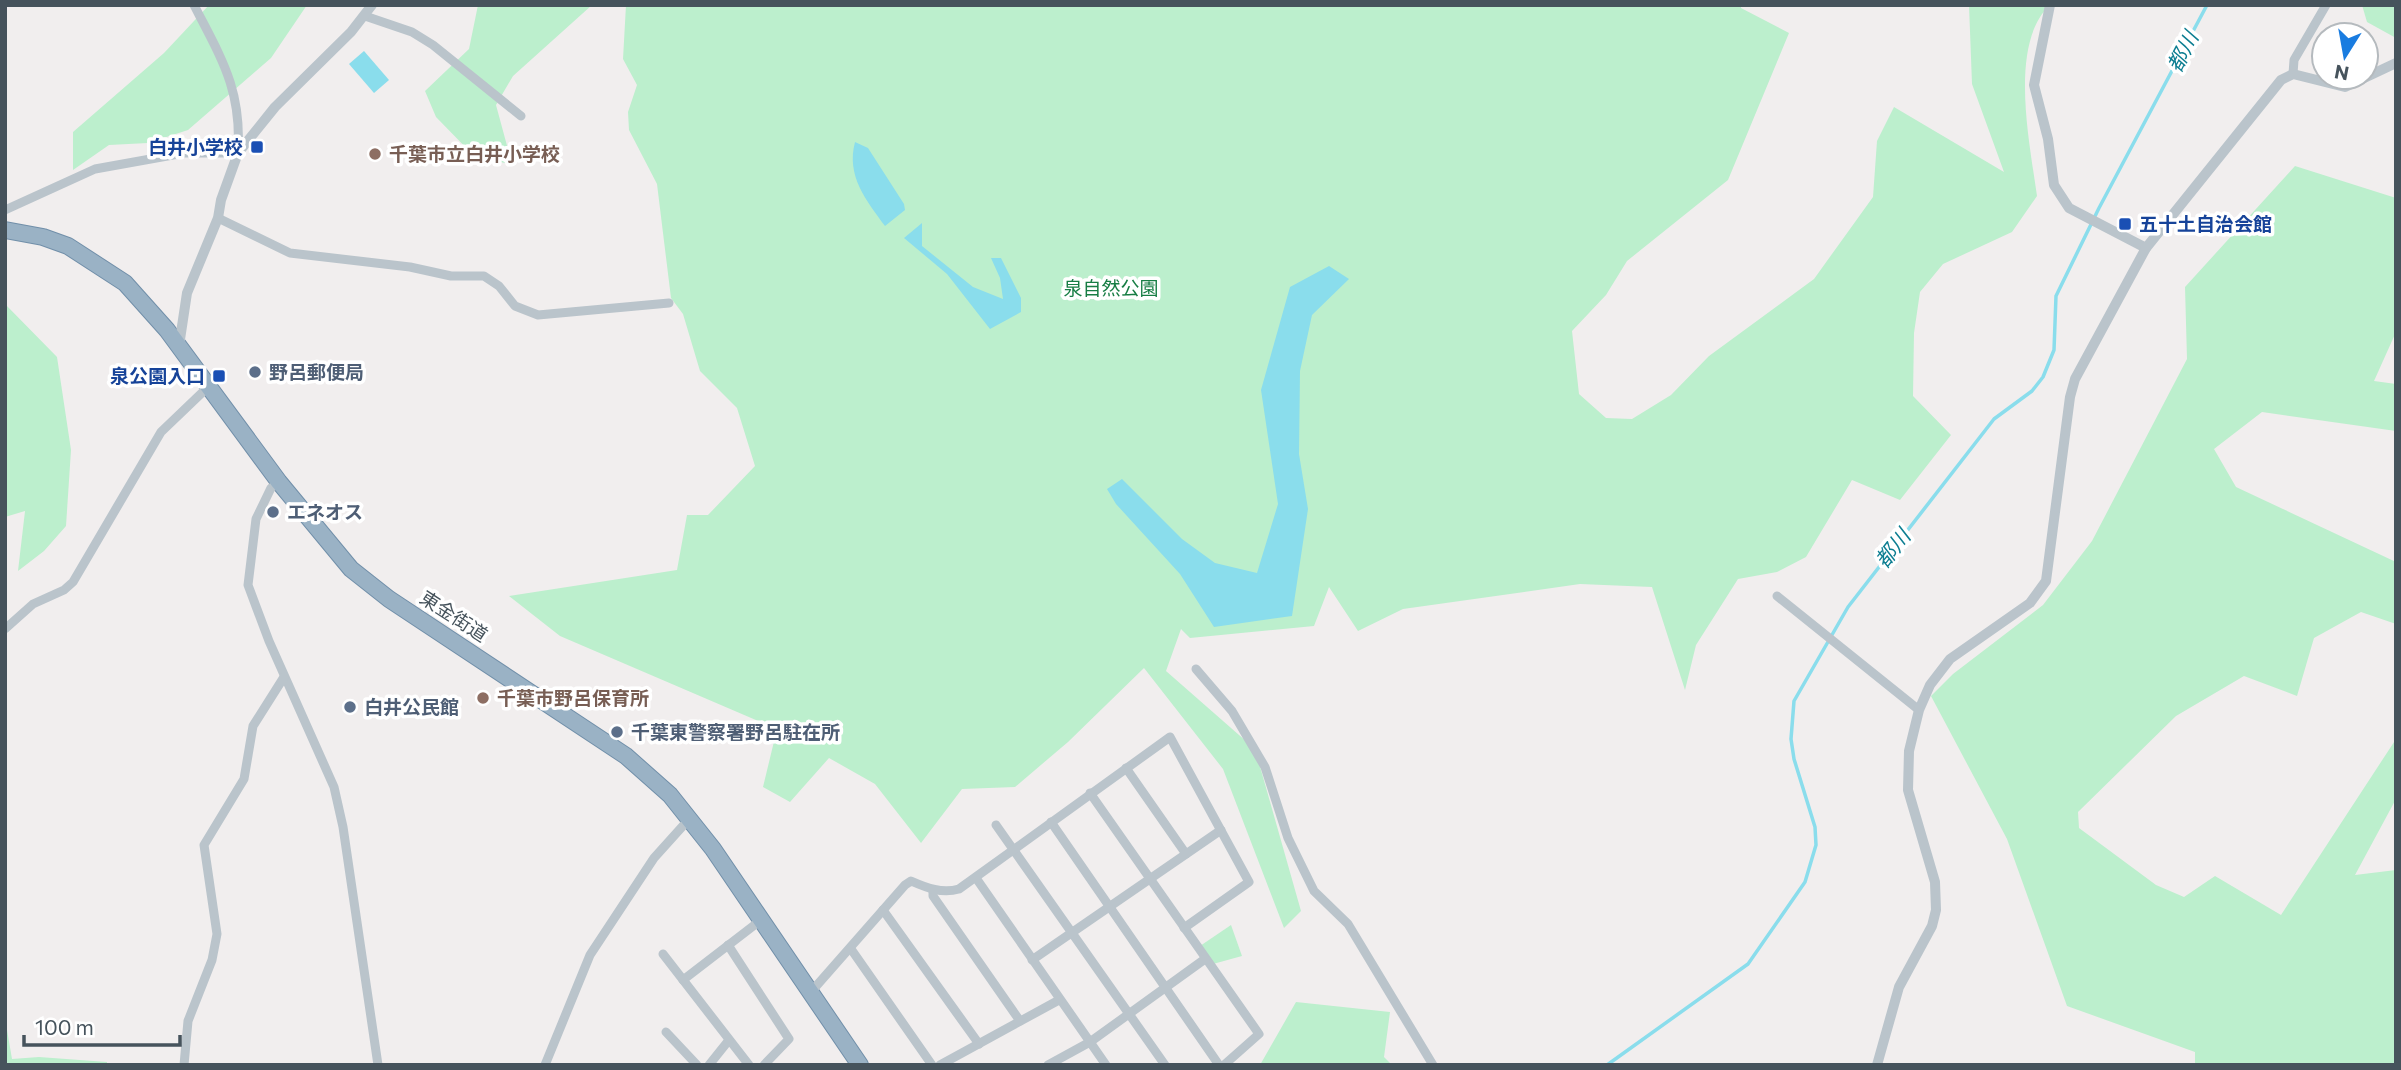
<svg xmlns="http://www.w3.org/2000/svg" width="2401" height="1070" viewBox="0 0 2401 1070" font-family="Commissioner,'Noto Sans JP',sans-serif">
<rect width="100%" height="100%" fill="#f1eeee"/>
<!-- green -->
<g fill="#bcefcd">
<polygon points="209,5 307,5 271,58 188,130 148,143 109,145 73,170 73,132 164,53"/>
<polygon points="478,5 592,5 513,76 496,105 512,164 476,158 436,117 425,91 469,49"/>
<path d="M626 5H1741V8L1789 33 1728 180 1627 261 1606 295 1572 331 1579 394 1606 418 1632 419 1671 395 1709 356 1814 279 1873 197 1877 141 1894 107 2004 172 1972 84 1969 5H2050C2008 44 2030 144 2037 196L2012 232 1943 264 1920 292 1914 333 1913 396 1951 435 1900 500 1852 480 1806 557 1777 572 1738 579 1696 645 1685 690 1652 587 1580 584 1403 609 1358 631 1329 587 1314 626 1190 638 1181 629 1166 671 1255 749 1301 911 1284 928 1223 769 1144 668 1068 742 1015 787 962 789 921 843 875 784 829 758 790 802 763 787 777 729 560 636 509 596 677 570 687 515H708L755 466 737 408 700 371 683 314 671 298 657 184 629 130 628 112 637 85 623 59Z"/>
<polygon points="2362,5 2396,5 2396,38 2367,22"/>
<polygon points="2295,166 2396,198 2396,332 2374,381 2396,384 2396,431 2262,412 2214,449 2236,487 2396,562 2396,624 2361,612 2314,638 2297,696 2244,676 2176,716 2078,812 2079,828 2156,885 2184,897 2215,876 2281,915 2396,739 2396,799 2355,875 2396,870 2396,1065 2195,1065 2195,1052 2067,1006 2007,839 1931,696 1953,674 2043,605 2092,541 2187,359 2185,287"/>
<polygon points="5,304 57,357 71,450 66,526 44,551 18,571 25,511 5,517"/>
<polygon points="1231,925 1242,956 1213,964 1200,946"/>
<polygon points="1296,1002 1390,1012 1384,1057 1392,1065 1260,1065"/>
<polygon points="5,1018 12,1059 39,1057 107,1062 107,1065 5,1065"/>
</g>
<!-- water -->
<g fill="#8addec">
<polygon points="364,51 389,80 374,93 349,64"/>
<path d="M855 142 868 148 904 204 905 210 885 226C866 200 846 176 855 142Z"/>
<polygon points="922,223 922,246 973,287 1003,299 1000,278 991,258 1001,258 1021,298 1021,312 990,329 947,274 904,238"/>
<polygon points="1329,266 1349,279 1312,315 1300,371 1299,454 1308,509 1292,616 1214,627 1180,574 1116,504 1107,489 1122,479 1182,539 1215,563 1257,573 1278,504 1261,390 1290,287"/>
</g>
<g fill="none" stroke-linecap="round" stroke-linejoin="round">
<!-- stream -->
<polyline stroke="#8addec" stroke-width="3.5" points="1607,1065 1748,964 1805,882 1816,845 1815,827 1794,759 1791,739 1794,701 1848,607 1994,419 2032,391 2043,377 2054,350 2056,296 2099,208 2207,5"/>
<!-- trunk casing -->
<g stroke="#718fa9" stroke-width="18">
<polyline id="trunk" points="5,230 43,237 68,246 125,283 167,330 279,482 351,569 389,599 626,756 670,795 713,849 860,1065"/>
</g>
<!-- minor -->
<g stroke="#bac4cb" stroke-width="9">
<polyline points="365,16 412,32 433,45 521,116"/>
<polyline points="2293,74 2294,60 2326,5"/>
<path d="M5 210 95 169 184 153H238C242 89 221 58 194 5"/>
<polyline points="218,218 290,253 410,267 451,276 484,276 499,286 515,306 538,315 669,303"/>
<polyline points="279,482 271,488 256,519 248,585 269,641 334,787 343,827 378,1065"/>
<polyline points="1777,596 1919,710"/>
<polyline points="5,629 33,604 64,590 73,582 161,432 208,387"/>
<polyline points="1196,669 1232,711 1265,767 1288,838 1314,891 1348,924 1433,1065"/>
<polyline points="1126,768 1186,854"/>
<polyline points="1090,793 1259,1034 1224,1065"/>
<polyline points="1051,822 1219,1065"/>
<polyline points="996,825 1165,1065"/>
<polyline points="976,878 1106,1065"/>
<polyline points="933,890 933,896 1020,1021"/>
<polyline points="883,910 979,1044"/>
<polyline points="728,945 789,1039 764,1065"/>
<polyline points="851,949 932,1065"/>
<polyline points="663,954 749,1065"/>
<polyline points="1032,960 1221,830"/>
<polyline points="683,980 761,920"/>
<path d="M811 992 905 885 911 881C927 888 942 894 959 889L1170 737 1249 882 1184 928"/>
<polyline points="666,1032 697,1065"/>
<polyline points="184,1065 188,1021 212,960 217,934 204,845 244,779 253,726 284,677"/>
<polyline points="545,1065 590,955 654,858 690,818"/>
<polyline points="709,1065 729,1040"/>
<polyline points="940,1065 1059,1000"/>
<polyline points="1048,1065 1090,1042 1205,959"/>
</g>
<!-- tertiary -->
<g stroke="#bac4cb" stroke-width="10">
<polyline points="2050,5 2034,85 2048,139 2054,185 2069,208 2146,248"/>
<polyline points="179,346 187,293 218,218 221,200 238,153 275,107 351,32 372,5"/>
<polyline points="1877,1065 1899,987 1932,926 1936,910 1935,882 1908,790 1909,751 1919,710 1930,685 1950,659 2030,603 2046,581 2070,397 2075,379 2146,248 2281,80 2293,74 2345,87 2396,63"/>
</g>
<!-- trunk -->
<use href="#trunk" stroke="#9ab2c5" stroke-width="16"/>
</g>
<!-- markers -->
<g fill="#1a4fb4" stroke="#fff" stroke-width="2.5">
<rect x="250" y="140" width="14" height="14" rx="3.5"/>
<rect x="2118" y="217" width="14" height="14" rx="3.5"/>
<rect x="212" y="369" width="14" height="14" rx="3.5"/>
</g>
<g fill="#8d6e63" stroke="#fff" stroke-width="2.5">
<circle cx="375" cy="154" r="7"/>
<circle cx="483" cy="698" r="7"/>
</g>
<g fill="#5c6f8a" stroke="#fff" stroke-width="2.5">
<circle cx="255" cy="372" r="7"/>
<circle cx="273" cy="512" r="7"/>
<circle cx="350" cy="707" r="7"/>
<circle cx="617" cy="732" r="7"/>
</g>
<g text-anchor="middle" stroke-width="7" stroke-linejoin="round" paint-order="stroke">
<!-- transit labels -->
<g font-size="19" font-weight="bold" fill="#164399" stroke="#fff" text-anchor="end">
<text x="243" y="154">白井小学校</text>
<text x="2139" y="231" text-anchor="start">五十土自治会館</text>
<text x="205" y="383">泉公園入口</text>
</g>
<!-- education labels -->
<g font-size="19" font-weight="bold" fill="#785e54" stroke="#fff" text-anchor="start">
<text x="389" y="161">千葉市立白井小学校</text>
<text x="497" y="705">千葉市野呂保育所</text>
</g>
<!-- park labels -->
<g font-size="19" fill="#177d44" stroke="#fff">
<text x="1111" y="295">泉自然公園</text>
</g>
<!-- service labels -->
<g font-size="19" font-weight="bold" fill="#4e5e75" stroke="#fff" text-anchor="start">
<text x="269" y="379">野呂郵便局</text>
<text x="287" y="519">エネオス</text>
<text x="364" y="714">白井公民館</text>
<text x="631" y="739">千葉東警察署野呂駐在所</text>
</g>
<!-- street labels -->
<g font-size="19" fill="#46535c" stroke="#fff">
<text transform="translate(454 616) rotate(33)" y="7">東金街道</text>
</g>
<!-- water labels -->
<g font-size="21" font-style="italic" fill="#0d7e92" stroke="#fff">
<text transform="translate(2183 52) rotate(-63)" y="7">都川</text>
<text transform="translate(1893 549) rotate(-52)" y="7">都川</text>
</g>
</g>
<!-- border -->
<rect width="2401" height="1070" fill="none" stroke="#46535c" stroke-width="14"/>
<!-- north arrow -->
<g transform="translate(2345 56) rotate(191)"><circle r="33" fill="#ffffff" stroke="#b5babe" stroke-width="2"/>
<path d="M0-5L12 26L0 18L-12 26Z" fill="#197ce0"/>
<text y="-10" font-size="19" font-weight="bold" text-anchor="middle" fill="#46535c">N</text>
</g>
<!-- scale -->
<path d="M24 1035v10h156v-10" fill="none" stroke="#46535c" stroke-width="3.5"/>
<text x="35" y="1035" font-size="21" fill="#46535c" stroke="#ffffff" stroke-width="5" paint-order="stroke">100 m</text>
</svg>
